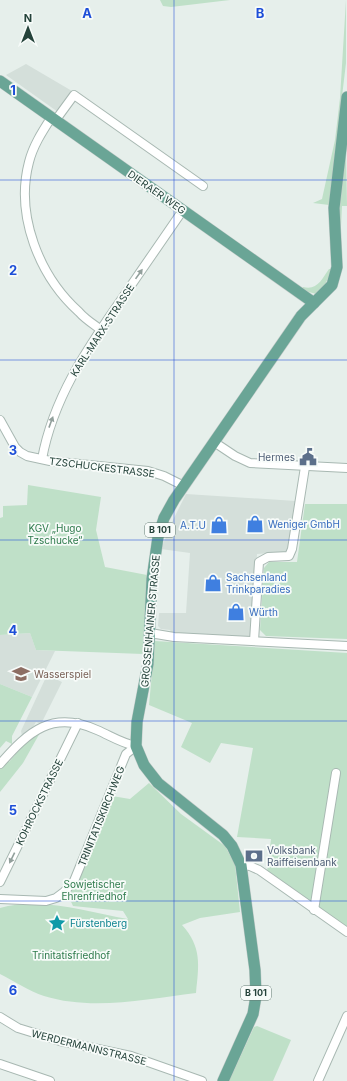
<svg xmlns="http://www.w3.org/2000/svg" width="347" height="1081" viewBox="0 0 347 1081" font-family="Inter,sans-serif">
<rect width="100%" height="100%" fill="#e6efeb"/>
<!-- built -->
<g fill="#d4dfda">
<polygon points="26,64 72,91 58,112 6,75"/>
<polygon points="186,494 296,501 290,547 285,552 257,554 251,638 172,633 170,630 161,629 158,626 159,613 186,613 190,553 161,549 173,520"/>
<polygon points="30,633 36,650 55,651 32,697 0,684 0,635"/>
<polygon points="47,675 62,682 41,724 36,722 33,727 22,736 21,731"/>
</g>
<!-- green -->
<g fill="#bfe0c8">
<polygon points="160,0 230,0 171,7 163,6"/>
<polygon points="346,0 346,63 329,205 313,203 322,199 335,140 340,98"/>
<polygon points="346,154 347,206 342,206 341,227 339,227 338,209 344,157"/>
<path d="M329 269H331C328 281 325 286 316 294L302 290 303 287C317 291 322 279 329 269Z"/>
<polygon points="28,485 101,497 96,530 105,567 147,575 143,654 36,650 30,633 0,635 0,518 3,517 3,506 27,505"/>
<polygon points="305,504 347,504 347,639 266,636 260,630 264,568 269,562 297,562"/>
<polygon points="155,641 347,653 347,928 267,872 271,839 237,837 253,748 221,743 210,763 181,747 192,723 149,705"/>
<polygon points="0,684 32,697 12,736 12,744 6,741 0,748"/>
<polygon points="41,731 23,763 0,792 0,768 7,761 9,762 15,755 14,753"/>
<path d="M149 783 181 814 225 846 235 864 240 912 200 918 182 925C202 947 199 965 196 993 147 999 92 1011 44 996 29 991 14 981 0 974V908C41 896 88 912 128 919L123 911 73 906 67 893 86 866 112 796 130 799Z"/>
<polygon points="257,1026 291,1040 273,1081 229,1081 254,1027"/>
</g>
<g fill="none" stroke-linecap="round" stroke-linejoin="round">
<!-- minor casing -->
<g stroke="#a8b8b2" stroke-width="10">
<g id="minor">
<path d="M51 118C42 132 33 146 29 162 15 215 39 276 79 312 85 319 93 324 100 329"/>
<polyline points="55,121 74,95 203,186"/>
<polyline points="0,420 15,447 20,452 27,456 50,461 148,471 164,476 184,486"/>
<polyline points="214,442 235,456 250,463 347,468"/>
<path d="M42 459C53 399 86 350 121 300 142 270 162 240 183 210"/>
<polyline points="150,633 174,637 347,646"/>
<polyline points="254,641 259,562 268,557 289,556 292,549 305,467"/>
<path d="M0 764C29 731 52 710 97 730 111 736 121 743 136 746"/>
<polyline points="241,865 250,866 259,870 347,932"/>
<polyline points="0,882 78,723"/>
<polyline points="0,899 46,901 56,898 64,892 74,881 126,754 136,746"/>
<polyline points="314,910 336,773"/>
<polyline points="0,1017 18,1028 60,1041 131,1056 202,1081"/>
<polyline points="0,1064 50,1081"/>
<polyline points="318,1081 347,1016"/>
</g>
</g>
<!-- major casing -->
<g stroke="#c2cac8" stroke-width="12">
<g id="major">
<polyline points="0,81 314,303"/>
<polyline points="223,1081 253,1014 256,996 255,970 241,865 232,846 223,835 158,783 144,765 136,746 137,722 148,664 152,579 158,537 164,518 174,500 301,316 332,285 337,267 334,208 347,97"/>
</g>
</g>
<!-- minor -->
<use href="#minor" stroke="#fff" stroke-width="8"/>
<!-- major -->
<use href="#major" stroke="#6aa596" stroke-width="11"/>
</g>
<!-- one-way arrows -->
<defs><path id="oneway-solid" d="M-6-.8H1V-3.2L6.5 0L1 3.2V.8H-6Z"/></defs>
<g fill="#92a09c">
<use href="#oneway-solid" transform="translate(139 274) rotate(-55)"/>
<use href="#oneway-solid" transform="translate(51 422) rotate(-70)"/>
<use href="#oneway-solid" transform="translate(12 858) rotate(116)"/>
</g>
<!-- grid -->
<path fill="none" stroke="#1d4ed8" stroke-width="1" stroke-opacity="0.55" d="M174 0V1081M0 180H347M0 360H347M0 540H347M0 721H347M0 901H347"/>
<!-- icons -->
<defs>
<g id="civic-bare" transform="scale(1.38)"><path d="M-.6-6.5H3V-4.5H.6V-3L4-1V1h2V6H-6V1h2V-1L-.6-3ZM-1.2 2.5V6h2.4V2.5Z" fill="#5c6f8a" stroke="#f7fbf9" stroke-width="2.5" paint-order="stroke"/></g>
<g id="shop-bare" transform="scale(1.38)"><path d="M-5-2.5h2.3a2.7 3.5 0 0 1 5.4 0H5L5.5 6h-11ZM-1.5-2.5h3a1.5 2.3 0 0 0-3 0Z" fill="#3f7fe0" stroke="#f7fbf9" stroke-width="2.5" paint-order="stroke"/></g>
<g id="school-bare" transform="scale(1.38)"><path d="M0-5L7-2L0 1L-7-2ZM-4 1L0 2.5L4 1V4Q0 6-4 4Z" fill="#8d6e63" stroke="#f7fbf9" stroke-width="2.5" paint-order="stroke"/></g>
<g id="bank-bare" transform="scale(1.38)"><path d="M-6-4H6V4H-6ZM0-2.3a2.3 2.3 0 1 0 0 4.6a2.3 2.3 0 1 0 0-4.6Z" fill="#5c6f8a" stroke="#f7fbf9" stroke-width="2.5" paint-order="stroke"/></g>
<g id="sight-bare" transform="scale(1.38)"><path d="M0-6L1.8-2.2L6-1.7L2.9 1.2L3.7 5.4L0 3.3L-3.7 5.4L-2.9 1.2L-6-1.7L-1.8-2.2Z" fill="#0f9aa8" stroke="#f7fbf9" stroke-width="2.5" paint-order="stroke"/></g>
</defs>
<g fill-rule="evenodd">
<use href="#civic-bare" x="308" y="457"/>
<use href="#shop-bare" x="255" y="524"/>
<use href="#shop-bare" x="219" y="525"/>
<use href="#shop-bare" x="213" y="583"/>
<use href="#shop-bare" x="236" y="612"/>
<use href="#school-bare" x="21" y="674"/>
<use href="#bank-bare" x="254" y="856"/>
<use href="#sight-bare" x="57" y="923"/>
</g>
<g text-anchor="middle" stroke-width="3.5" stroke-linejoin="round" paint-order="stroke">
<!-- shield labels -->
<g fill="#f7fbf9" stroke="#637a73" stroke-width="1">
<rect x="145" y="523" width="30" height="14" rx="3"/>
<rect x="241" y="986" width="30" height="14" rx="3"/>
</g>
<g font-size="9" font-weight="bold" fill="#24423a">
<text x="160" y="533">B 101</text>
<text x="256" y="996">B 101</text>
</g>
<!-- street labels -->
<g font-size="10" fill="#24423a" stroke="#f7fbf9">
<text transform="translate(157 192) rotate(35)" y="4">DIERAER WEG</text>
<text transform="translate(102 330) rotate(-57)" y="4">KARL-MARX-STRASSE</text>
<text transform="translate(102 467) rotate(7)" y="4">TZSCHUCKESTRASSE</text>
<text transform="translate(150 621) rotate(-85)" y="4">GROSSENHAINER STRASSE</text>
<text transform="translate(39 802) rotate(-64)" y="4">KOHROCKSTRASSE</text>
<text transform="translate(101 816) rotate(-68)" y="4">TRINITATISKIRCHWEG</text>
<text transform="translate(89 1047) rotate(14)" y="4">WERDERMANNSTRASSE</text>
</g>
<!-- service labels -->
<g font-size="10" fill="#4e5e75" stroke="#f7fbf9" text-anchor="end">
<text x="295" y="461">Hermes</text>
<text x="267" y="854" text-anchor="start">Volksbank<tspan x="267" dy="12">Raiffeisenbank</tspan></text>
</g>
<!-- shop labels -->
<g font-size="10" fill="#366cbe" stroke="#f7fbf9" text-anchor="start">
<text x="268" y="528">Weniger GmbH</text>
<text x="206" y="529" text-anchor="end">A.T.U</text>
<text x="226" y="581">Sachsenland<tspan x="226" dy="12">Trinkparadies</tspan></text>
<text x="249" y="616">Würth</text>
</g>
<!-- park labels -->
<g font-size="10" fill="#2d7a4b" stroke="#f7fbf9">
<text x="55" y="532">KGV „Hugo<tspan x="55" dy="12">Tzschucke“</tspan></text>
<text x="94" y="888">Sowjetischer<tspan x="94" dy="12">Ehrenfriedhof</tspan></text>
<text x="71" y="959">Trinitatisfriedhof</text>
</g>
<!-- education labels -->
<g font-size="10" fill="#785e54" stroke="#f7fbf9" text-anchor="start">
<text x="34" y="678">Wasserspiel</text>
</g>
<!-- culture labels -->
<g font-size="10" fill="#0d838f" stroke="#f7fbf9" text-anchor="start">
<text x="70" y="927">Fürstenberg</text>
</g>
</g>
<g font-size="13" text-anchor="middle" font-weight="bold" fill="#1d4ed8" stroke="#f7fbf9" stroke-width="3.5" stroke-linejoin="round" paint-order="stroke">
<text x="87" y="18">A</text>
<text x="260" y="18">B</text>
<text x="13" y="95">1</text>
<text x="13" y="275">2</text>
<text x="13" y="455">3</text>
<text x="13" y="635">4</text>
<text x="13" y="815">5</text>
<text x="13" y="995">6</text>
</g>
<!-- north arrow -->
<g transform="translate(28 28)" stroke="#f7fbf9" stroke-width="3" paint-order="stroke">
<path d="M0-3L7 15L0 10L-7 15Z" fill="#24423a"/>
<text y="-6" font-size="11" font-weight="bold" text-anchor="middle" fill="#24423a">N</text>
</g>
</svg>
